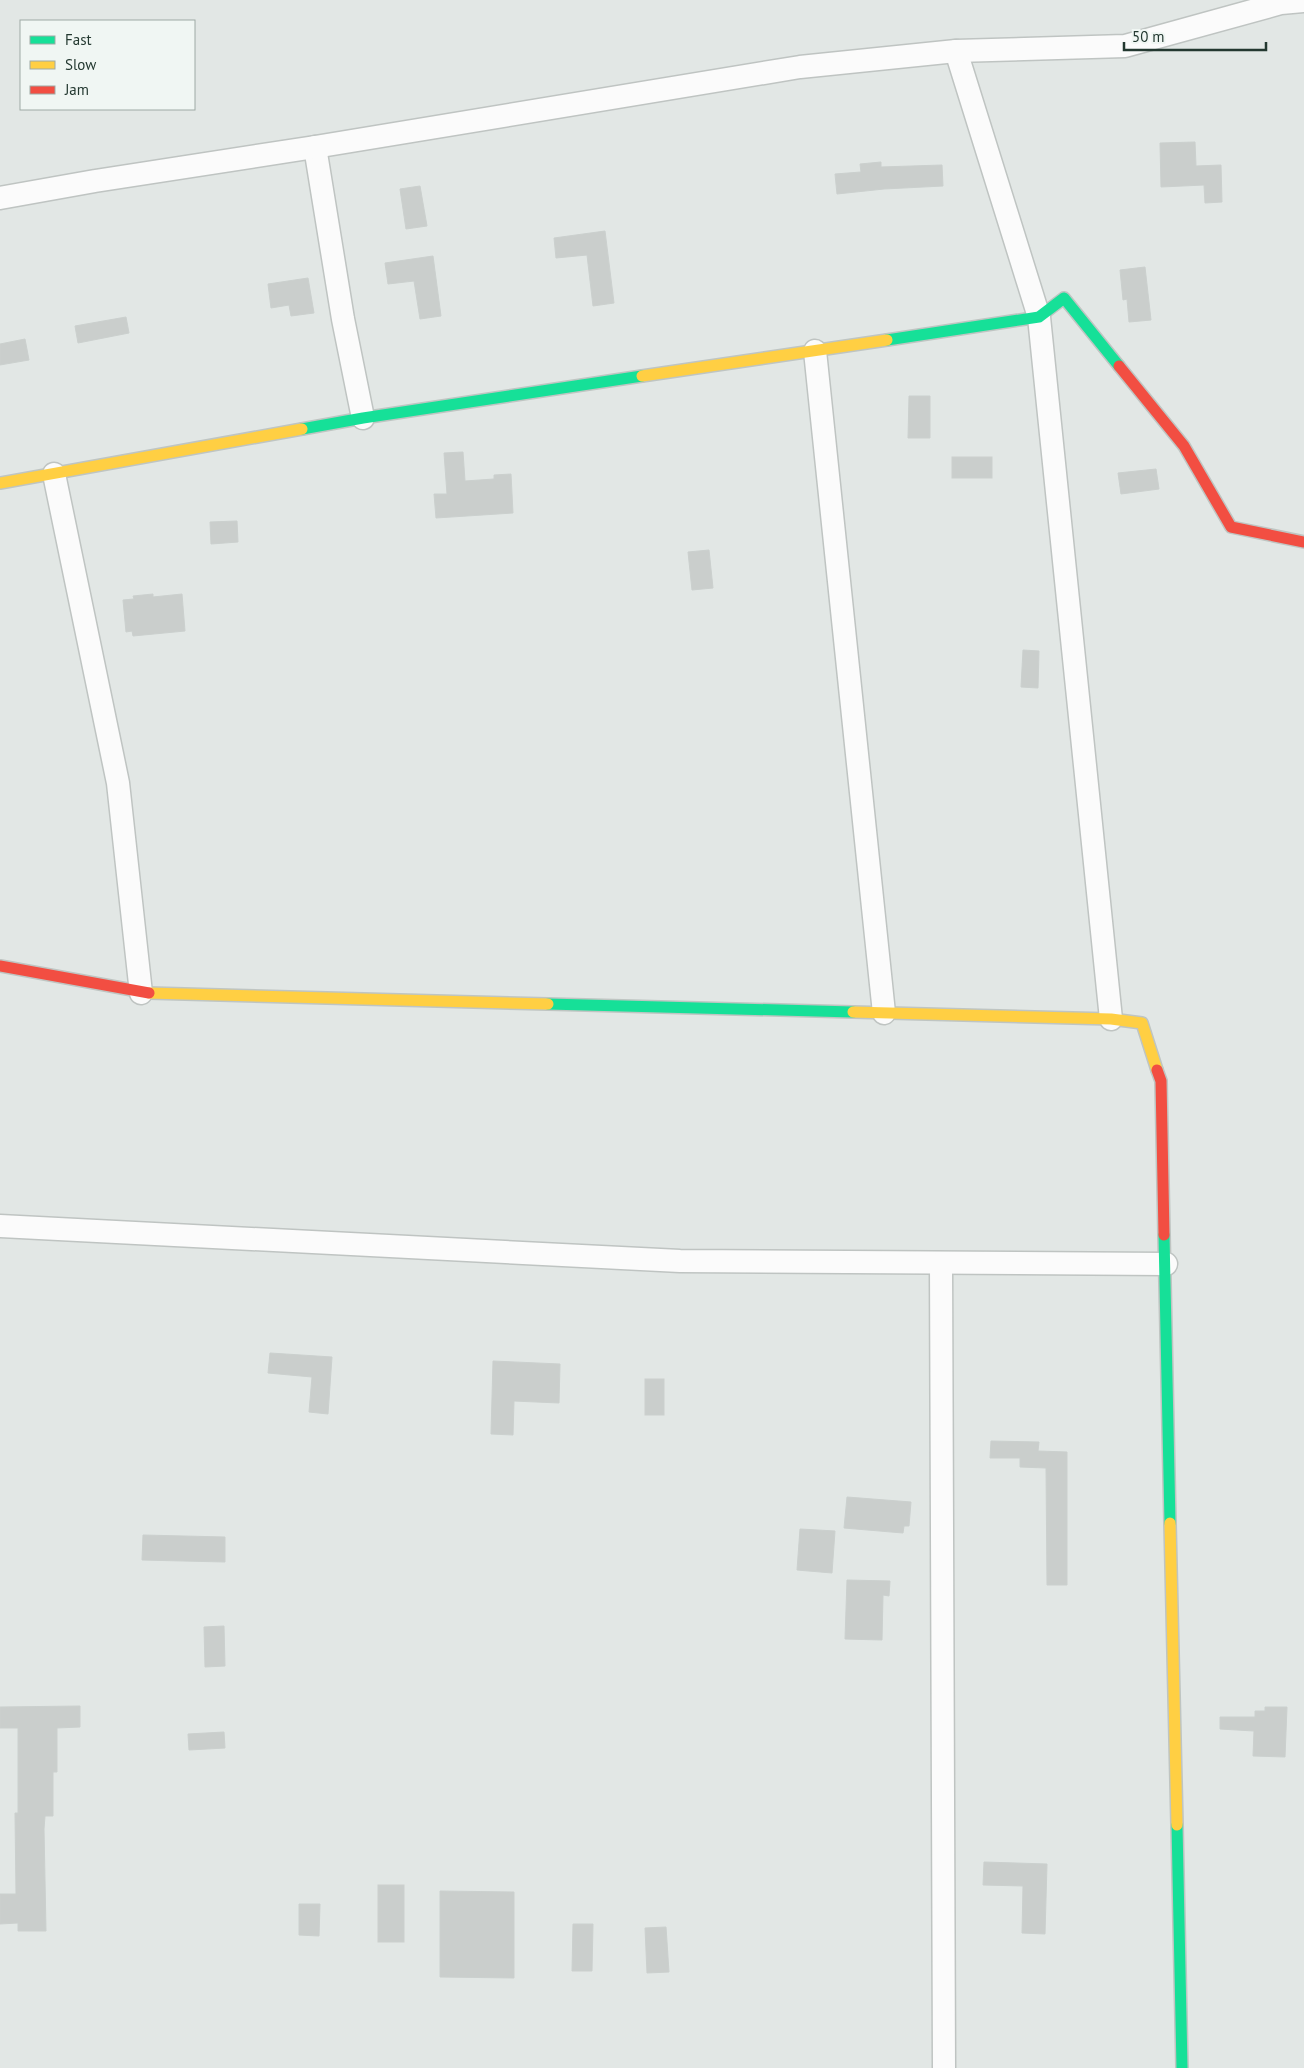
<svg xmlns="http://www.w3.org/2000/svg" width="1304" height="2068" viewBox="0 0 1304 2068" font-family="'PT Sans',sans-serif">
<rect width="100%" height="100%" fill="#e2e7e5"/>
<!-- building -->
<g fill="#cacecc" stroke="#cbd0ce">
<polygon points="1195,142 1196,166 1221,165 1222,202 1205,203 1204,185 1161,187 1160,143"/>
<polygon points="881,162 881,167 942,165 943,186 884,189 837,194 835,174 861,172 860,164"/>
<polygon points="420,186 427,226 406,229 400,189"/>
<polygon points="605,231 614,303 593,306 587,255 556,258 554,238"/>
<polygon points="433,256 441,316 420,319 414,281 388,284 385,263"/>
<polygon points="1145,267 1151,320 1129,322 1127,299 1123,300 1120,270"/>
<polygon points="308,278 314,313 291,316 289,305 271,308 268,284"/>
<polygon points="126,317 129,333 78,343 75,326"/>
<polygon points="25,339 29,360 0,365 0,344"/>
<polygon points="909,396 930,396 930,438 908,438"/>
<polygon points="463,452 465,481 494,479 494,475 511,474 513,513 436,518 434,494 447,494 444,453"/>
<rect x="952" y="457" width="40" height="21"/>
<polygon points="1156,469 1159,489 1121,494 1118,473"/>
<polygon points="237,521 238,542 211,544 210,522"/>
<polygon points="709,550 713,588 692,590 688,552"/>
<polygon points="153,594 153,597 182,594 185,631 133,636 132,631 126,632 123,600 134,599 133,596"/>
<polygon points="1023,650 1039,651 1038,688 1021,687"/>
<polygon points="270,1353 332,1357 328,1414 309,1412 312,1377 268,1373"/>
<polygon points="493,1361 560,1364 559,1403 514,1401 513,1435 491,1434"/>
<rect x="645" y="1379" width="19" height="36"/>
<polygon points="991,1441 1039,1442 1038,1451 1067,1452 1067,1585 1047,1585 1046,1468 1020,1467 1020,1458 990,1458"/>
<polygon points="847,1497 911,1502 909,1526 904,1526 903,1533 844,1528"/>
<polygon points="800,1529 835,1531 832,1573 797,1570"/>
<polygon points="143,1535 225,1537 225,1562 142,1560"/>
<polygon points="847,1580 890,1581 889,1596 883,1595 882,1640 845,1639"/>
<polygon points="224,1626 225,1666 205,1667 204,1627"/>
<polygon points="80,1706 80,1727 57,1728 57,1772 53,1772 53,1816 45,1816 44,1829 46,1931 18,1931 18,1923 0,1924 0,1894 16,1894 15,1813 18,1813 18,1728 0,1728 0,1707"/>
<polygon points="1265,1707 1287,1707 1285,1757 1253,1756 1254,1731 1220,1729 1220,1717 1255,1717 1255,1711 1265,1711"/>
<polygon points="224,1732 225,1748 189,1750 188,1734"/>
<polygon points="984,1862 1047,1864 1045,1934 1022,1933 1023,1886 983,1885"/>
<rect x="378" y="1885" width="26" height="57"/>
<polygon points="440,1891 514,1892 514,1978 440,1977"/>
<polygon points="299,1904 320,1904 319,1936 299,1935"/>
<polygon points="573,1924 593,1924 592,1971 572,1971"/>
<polygon points="666,1927 669,1972 647,1973 645,1928"/>
</g>
<g fill="none" stroke-linecap="round" stroke-linejoin="round">
<!-- street casing -->
<g stroke="#bfc4c2" stroke-width="25">
<g id="street">
<polyline points="956,51 1039,317 1111,1019"/>
<polyline points="315,147 343,319 363,418"/>
<polyline points="0,198 95,181 315,147 800,67 956,51 1125,46 1281,3 1304,1"/>
<polyline points="815,351 884,1013"/>
<polyline points="54,474 118,783 141,993"/>
<polyline points="0,1226 680,1261 1166,1264"/>
<polyline points="941,1263 944,2068"/>
</g>
</g>
<!-- fast casing -->
<g stroke="#bfc5c2" stroke-width="14">
<g id="fast">
<polyline points="887,340 1039,317 1064,298 1119,366"/>
<polyline points="302,429 363,418 642,376"/>
<polyline points="548,1004 853,1012"/>
<polyline points="1164,1235 1170,1523"/>
<polyline points="1177,1825 1182,2068"/>
</g>
</g>
<!-- slow casing -->
<g stroke="#bfc5c2" stroke-width="14">
<g id="slow">
<polyline points="642,376 887,340"/>
<polyline points="0,483 302,429"/>
<polyline points="149,993 548,1004"/>
<polyline points="853,1012 1111,1019 1142,1023 1157,1070"/>
<polyline points="1170,1523 1177,1825"/>
</g>
</g>
<!-- jam casing -->
<g stroke="#bfc5c2" stroke-width="14">
<g id="jam">
<polyline points="1119,366 1184,446 1231,527 1304,542"/>
<polyline points="0,966 149,993"/>
<polyline points="1157,1070 1161,1081 1164,1235"/>
</g>
</g>
<!-- street -->
<use href="#street" stroke="#fbfbfb" stroke-width="22"/>
<!-- fast -->
<use href="#fast" stroke="#16e098" stroke-width="11"/>
<!-- slow -->
<use href="#slow" stroke="#ffcf43" stroke-width="11"/>
<!-- jam -->
<use href="#jam" stroke="#f24e42" stroke-width="11"/>
</g>
<!-- legend -->
<rect x="20" y="20" width="175" height="90" fill="#f0f6f3" stroke="#9eaaa5"/>
<rect x="30" y="36" width="25" height="8" fill="#16e098" stroke="#9eaaa5"/>
<text x="65" y="45" font-size="15" fill="#233830">Fast</text>
<rect x="30" y="61" width="25" height="8" fill="#ffcf43" stroke="#9eaaa5"/>
<text x="65" y="70" font-size="15" fill="#233830">Slow</text>
<rect x="30" y="86" width="25" height="8" fill="#f24e42" stroke="#9eaaa5"/>
<text x="65" y="95" font-size="15" fill="#233830">Jam</text>
<!-- scale -->
<path d="M1124 42v8h142v-8" fill="none" stroke="#233830" stroke-width="2.5"/>
<text x="1132" y="42" font-size="15" fill="#233830" stroke="#f0f6f3" stroke-width="4" paint-order="stroke">50 m</text>
</svg>
